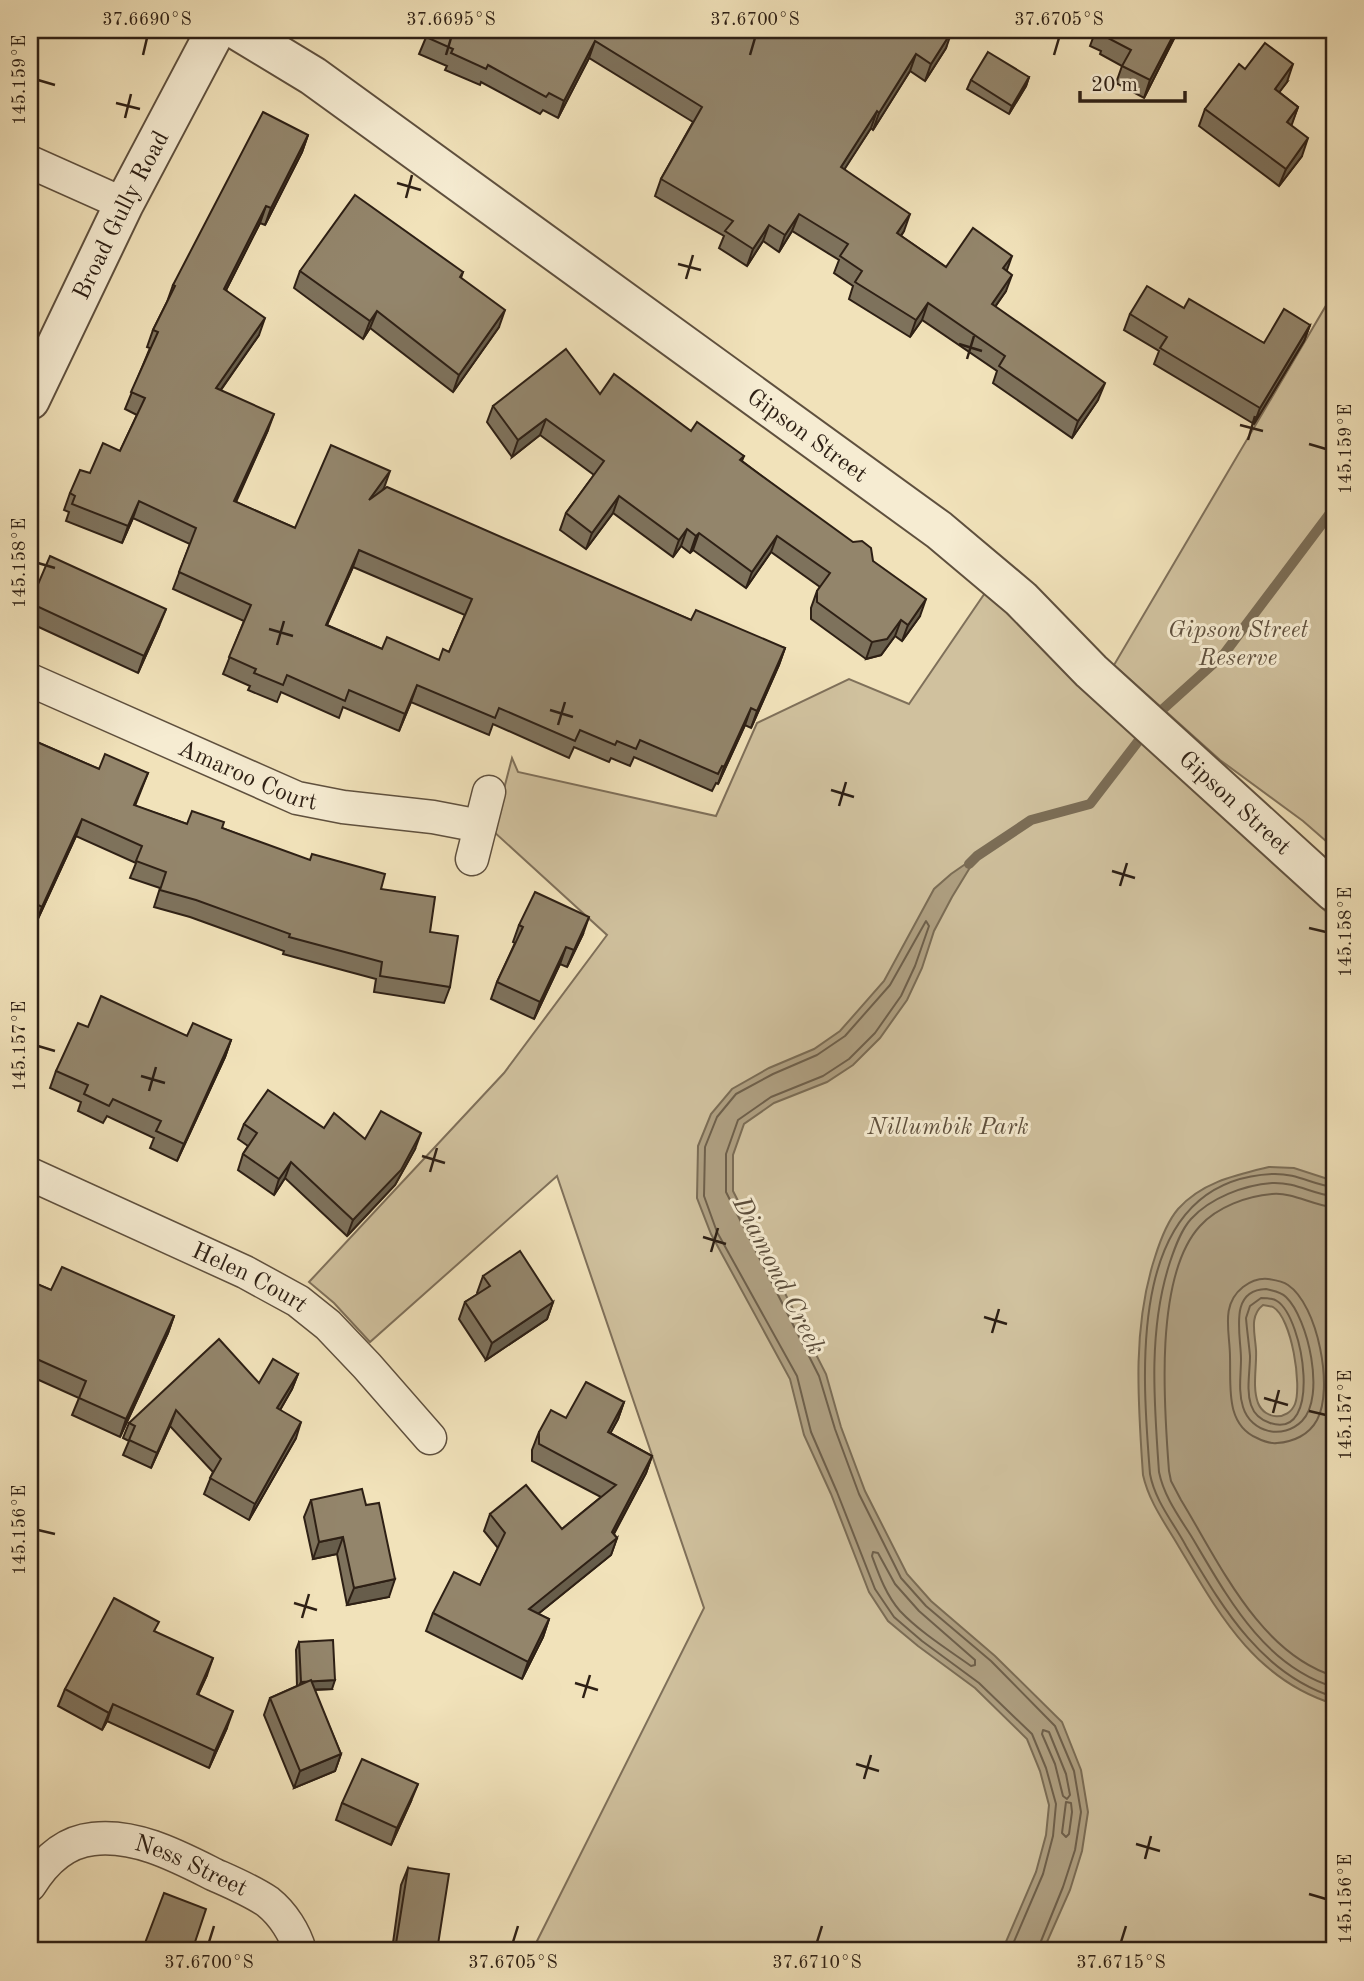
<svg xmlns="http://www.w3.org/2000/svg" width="1364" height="1981" viewBox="0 0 1364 1981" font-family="'Old Standard TT',serif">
<rect width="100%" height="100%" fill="#f1e2ba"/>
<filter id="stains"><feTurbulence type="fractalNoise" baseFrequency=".00286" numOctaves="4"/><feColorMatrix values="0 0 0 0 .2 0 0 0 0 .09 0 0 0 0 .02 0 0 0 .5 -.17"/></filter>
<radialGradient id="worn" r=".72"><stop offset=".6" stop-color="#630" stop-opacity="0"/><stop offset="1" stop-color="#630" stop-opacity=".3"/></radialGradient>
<!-- green -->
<g fill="#d0c19e" stroke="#7f705a" stroke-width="2">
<polygon points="1334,292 1334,848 1303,821 1220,760 1114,665"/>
<polygon points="987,590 1334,919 1334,1951 532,1951 704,1608 557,1176 370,1342 334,1303 309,1282 504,1073 607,935 493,831 512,758 518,772 716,816 757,723 849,679 909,704"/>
</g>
<!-- water -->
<g fill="#afa082" stroke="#7b6d56" stroke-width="2" fill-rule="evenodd">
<polygon points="977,856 952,897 934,931 922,968 907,1000 880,1038 853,1065 827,1082 774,1103 744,1124 733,1155 733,1191 826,1374 841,1427 865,1491 907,1574 931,1601 995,1656 1062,1722 1081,1770 1088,1812 1082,1851 1070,1890 1043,1951 1002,1951 1036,1872 1046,1835 1049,1805 1040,1771 1027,1739 975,1688 918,1646 888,1621 869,1592 831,1494 804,1435 790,1379 711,1234 697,1198 698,1146 711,1114 732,1089 769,1068 814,1049 840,1031 884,981 934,889 951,874"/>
<path d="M1269 1167 1294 1168 1334 1181V1704C1255 1680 1219 1614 1179 1547 1165 1523 1149 1502 1143 1475 1138 1402 1132 1327 1155 1257 1160 1241 1167 1222 1178 1209 1202 1182 1236 1175 1269 1167ZM1263 1305C1264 1305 1273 1307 1273 1307 1292 1318 1302 1386 1295 1404 1288 1421 1265 1420 1258 1403 1252 1387 1257 1366 1256 1350 1255 1333 1249 1316 1263 1305Z"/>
</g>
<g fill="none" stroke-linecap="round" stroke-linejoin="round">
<!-- shore -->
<g stroke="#6e604c" stroke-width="2">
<path d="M1334 1187C1312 1185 1298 1173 1272 1174 1125 1181 1142 1372 1150 1474 1155 1501 1173 1522 1186 1546 1223 1608 1261 1674 1334 1697"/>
<path d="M1334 1196C1313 1195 1297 1182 1272 1183 1244 1185 1210 1198 1191 1219 1181 1230 1175 1247 1170 1262 1148 1329 1154 1402 1159 1472 1164 1497 1180 1518 1193 1539 1228 1598 1264 1666 1334 1687"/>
<path d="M1334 1207C1313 1206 1294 1192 1272 1194 1247 1196 1217 1207 1200 1226 1154 1276 1164 1407 1169 1471L1171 1481 1181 1500C1219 1562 1259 1653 1334 1676"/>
<path d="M1268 1279C1275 1280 1282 1281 1288 1285 1318 1305 1334 1389 1317 1420 1309 1435 1293 1442 1277 1443 1270 1444 1263 1441 1257 1438 1225 1424 1231 1386 1230 1357 1230 1332 1220 1305 1243 1287 1251 1281 1258 1278 1268 1279Z"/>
<path d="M1266 1289C1273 1291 1280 1291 1286 1297 1308 1318 1326 1397 1302 1421 1283 1440 1251 1433 1243 1407 1238 1391 1241 1375 1241 1359 1241 1335 1228 1290 1266 1289Z"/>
<path d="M1261 1298C1266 1298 1273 1298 1277 1301 1304 1318 1323 1441 1270 1423 1261 1420 1254 1414 1251 1405 1246 1390 1250 1372 1250 1356 1249 1344 1247 1331 1246 1318L1250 1306Z"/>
<path d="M873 1552 878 1553 895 1584 919 1611 975 1660V1665L971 1666C947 1649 920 1632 900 1611 886 1595 879 1575 872 1556Z"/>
<polygon points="1043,1730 1049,1732 1066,1774 1070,1795 1067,1799 1063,1796 1055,1764 1042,1734"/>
<polygon points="1066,1802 1071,1803 1072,1812 1069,1834 1066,1837 1062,1833"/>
<polyline points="1010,1951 1043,1874 1053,1836 1056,1804 1046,1768 1032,1734 979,1683 922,1641 894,1617 875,1589 837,1492 811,1432 797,1376 717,1232 704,1196 705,1147 717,1117 736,1094 773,1074 817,1055 845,1036 890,985 926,921 929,926 915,966 901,996 875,1033 849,1059 823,1076 771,1097 738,1120 726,1154 726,1192 819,1376 835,1429 859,1494 901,1578 926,1606 991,1661 1055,1726 1074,1771 1081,1812 1075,1850 1063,1887 1037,1951"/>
</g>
<!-- stream -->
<polyline stroke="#7b6d56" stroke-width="10" points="969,864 977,856 1031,820 1090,804 1163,709 1224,654 1334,508"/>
<!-- minor casing -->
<g stroke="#5f503e" stroke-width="35">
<g id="minor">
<polyline points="30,162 124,204"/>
<path id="s1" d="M30 680 297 798 343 807 433 817 480 826"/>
<polyline points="472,859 489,792"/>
<path id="s2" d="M30 1174 245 1272 298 1301 328 1325 367 1366 430 1438"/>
<path id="s3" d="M30 1885C44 1862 64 1842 93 1839 136 1834 177 1856 215 1875 233 1883 252 1891 268 1902 283 1914 295 1933 300 1951"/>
</g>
</g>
<!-- tertiary casing -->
<g stroke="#5f503e" stroke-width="42">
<g id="tertiary">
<path id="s4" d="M237 30 313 76 939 530 1021 599 1091 671 1334 892"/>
<path id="s5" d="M30 400 124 204 216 30"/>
</g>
</g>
<!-- minor -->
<use href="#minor" stroke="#f6ecd2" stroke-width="32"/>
<!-- tertiary -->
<use href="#tertiary" stroke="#f6ecd2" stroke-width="38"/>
</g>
<!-- wall -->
<g fill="#7e725c" stroke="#2e2015" stroke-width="2" fill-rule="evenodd">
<polygon points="414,30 950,30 946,48 925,81 910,71 873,130 871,128 844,169 904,231 901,236 946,267 1007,271 1006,291 995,307 1098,400 1072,438 993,383 997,371 922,320 910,337 849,299 853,286 834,273 839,260 792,231 779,252 763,241 747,266 719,248 724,236 655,196 661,179 693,122 589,58 558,118 543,110 540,114 481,82 480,85 445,70 447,66 419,54 427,35"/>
<polygon points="1096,30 1193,30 1190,36 1178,31 1144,98 1116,83 1122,66 1100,54 1101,51 1090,46"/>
<polygon points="1029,77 1026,86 1009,114 967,89 971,80"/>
<polygon points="1287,82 1279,92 1298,107 1291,125 1302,156 1279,186 1199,126 1205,109"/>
<path d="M308 135 302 152 265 225 260 223 226 290 259 335 221 390 268 430 236 502 295 528 384 488 382 490 691 620 785 648 779 665 751 728 745 725 718 784 716 783 712 791 634 757 630 766 611 758 609 762 574 747 569 758 493 724 489 735 411 702 399 731 343 707 339 718 281 692 277 702 248 690 250 686 223 674 244 621 173 589 190 544 133 518 122 543 66 521 69 512 64 510 70 493 90 473 120 451 137 415 125 409 150 348 147 347 153 330 167 302 173 285ZM353 567 465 615 449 652 439 660 382 649 327 625Z"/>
<polygon points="300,271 463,272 461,278 499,327 453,392 370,328 363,339 294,288"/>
<polygon points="1184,308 1264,343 1310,325 1304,341 1254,424 1154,364 1159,351 1124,330 1130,314"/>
<polygon points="600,394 691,431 744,456 742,461 873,561 920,616 902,641 895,636 881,655 866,659 811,619 811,608 817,591 820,587 771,552 746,588 693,550 690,553 681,546 673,557 613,513 586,549 560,530 566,513 594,475 540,435 512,457 487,422 493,406"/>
<polygon points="30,602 159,626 138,673 30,623"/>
<polygon points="30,739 99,769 148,773 135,806 187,824 222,828 381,889 430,932 450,987 444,1003 374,992 376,979 283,954 284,951 190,917 154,907 160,888 130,878 136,863 76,836 36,923 30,921"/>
<polygon points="519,925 583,934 567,967 560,964 534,1019 491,999 497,982 515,943 513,942"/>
<polygon points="88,1027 231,1040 225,1057 177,1161 150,1148 154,1138 107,1116 103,1123 78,1111 81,1102 50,1088 56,1071"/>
<polygon points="244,1124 324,1128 365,1139 415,1149 395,1185 347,1236 285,1178 274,1195 238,1170 243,1154 248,1146 238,1139"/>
<polygon points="483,1276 553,1302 547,1319 486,1360 459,1319 465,1302 478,1294 477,1293"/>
<polygon points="30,1281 51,1290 174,1316 168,1333 120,1437 72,1415 79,1398 30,1376"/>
<polygon points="298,1374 292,1389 280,1410 296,1438 249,1520 204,1494 213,1472 170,1426 151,1468 123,1455 129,1441 123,1438 129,1423 259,1383"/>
<polygon points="624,1402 618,1419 610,1433 652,1456 646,1473 614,1534 617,1538 611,1555 538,1614 549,1619 543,1637 522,1679 426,1631 433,1613 480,1585 498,1548 484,1531 490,1514 562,1529 601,1497 532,1461 532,1450 539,1432 566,1418"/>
<polygon points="311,1500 366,1505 389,1597 347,1605 337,1554 313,1559 304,1517"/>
<polygon points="155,1632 207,1675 198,1695 227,1728 209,1768 107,1721 102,1730 58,1706 65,1689"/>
<polygon points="299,1642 332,1689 314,1690 341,1754 335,1771 294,1788 264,1715 270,1698 297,1686 296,1650"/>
<polygon points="411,1801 391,1845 336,1820 342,1803"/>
<polygon points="408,1868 437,1951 383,1951 384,1949 392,1950 401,1885"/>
</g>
<!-- shaded-wall -->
<g fill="#675d4b" stroke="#2e2015" stroke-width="2">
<polygon points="1176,30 1178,30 1144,98 1150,80"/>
<polygon points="952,31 946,48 925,81 931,64"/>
<polygon points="595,41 589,58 558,118 564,101"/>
<polygon points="916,54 910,71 873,130 879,113"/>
<polygon points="1293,64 1287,82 1269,106 1275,89"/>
<polygon points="1029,77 1026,86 1009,114 1012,106"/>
<polygon points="1298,107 1292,124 1281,139 1287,122"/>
<polygon points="877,111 871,128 835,184 841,167"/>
<polygon points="308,135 302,152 265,225 271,208"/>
<polygon points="1308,138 1302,156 1279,186 1286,169"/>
<polygon points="266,206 260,223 218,306 224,289"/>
<polygon points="799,214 792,231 779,252 785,235"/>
<polygon points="910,214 904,231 891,250 897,233"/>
<polygon points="769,225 763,241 747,266 753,249"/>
<polygon points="1012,256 1006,273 1003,268"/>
<polygon points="1012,275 1006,291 985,321 992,304"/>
<polygon points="928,303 922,320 910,337 916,320"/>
<polygon points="505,310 499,327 453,392 459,375"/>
<polygon points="377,311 370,328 363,339 370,321"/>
<polygon points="265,318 259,335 210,405 216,388"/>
<polygon points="1310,325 1304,341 1254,424 1260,408"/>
<polygon points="1105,383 1098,400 1072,438 1078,421"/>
<polygon points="274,414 268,430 228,518 234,501"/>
<polygon points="546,419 540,435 512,457 518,440"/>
<polygon points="390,471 384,488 363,517 369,500"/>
<polygon points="619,496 613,513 586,549 592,533"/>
<polygon points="139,501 133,518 122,543 128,526"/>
<polygon points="687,529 681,546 673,557 679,540"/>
<polygon points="699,533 693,550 690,553 696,536"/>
<polygon points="777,536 771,552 746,588 752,572"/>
<polygon points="359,550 353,567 319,642 326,625"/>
<polygon points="926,599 920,616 902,641 908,625"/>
<polygon points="166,609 159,626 138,673 144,656"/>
<polygon points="901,620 895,636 881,655 866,659 872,642"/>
<polygon points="785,648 779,665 751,728 757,711"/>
<polygon points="417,685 411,702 399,731 405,714"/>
<polygon points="751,708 745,725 718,784 724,767"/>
<polygon points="82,819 76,836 36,923 42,907"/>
<polygon points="589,917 583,934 567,967 574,950"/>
<polygon points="566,947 560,964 534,1019 540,1002"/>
<polygon points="231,1040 225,1057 177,1161 184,1144"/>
<polygon points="421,1133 415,1149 395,1185 347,1236 353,1220"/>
<polygon points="291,1162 285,1178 274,1195 279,1179"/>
<polygon points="553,1302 547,1319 486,1360 492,1343"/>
<polygon points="174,1316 168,1333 120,1437 126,1419"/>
<polygon points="298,1374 292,1389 272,1424 277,1408"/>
<polygon points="624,1402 618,1419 602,1449 608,1432"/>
<polygon points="176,1410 170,1426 151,1468 157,1453"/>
<polygon points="301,1422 296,1438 249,1520 255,1504"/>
<polygon points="652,1456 646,1473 607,1546 617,1538 611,1555 523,1626 529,1609 612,1532"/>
<polygon points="343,1537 337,1554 313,1559 319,1542"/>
<polygon points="395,1579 389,1597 347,1605 354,1588"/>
<polygon points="549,1619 543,1637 522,1679 528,1662"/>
<polygon points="213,1658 207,1675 190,1711 197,1694"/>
<polygon points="335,1680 332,1689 297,1690 301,1682"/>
<polygon points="113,1704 107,1721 102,1730 109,1713"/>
<polygon points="233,1711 227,1728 209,1768 215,1751"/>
<polygon points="341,1754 335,1771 294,1788 300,1771"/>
<polygon points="418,1784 411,1801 391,1845 397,1828"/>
</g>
<!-- building -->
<g fill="#93856b" stroke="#2e2015" stroke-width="2" fill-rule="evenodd">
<polygon points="429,30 950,30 952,31 931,64 916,54 879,113 877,111 841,167 910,214 897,233 946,267 973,228 1012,256 1003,268 1012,275 992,304 1105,383 1078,421 999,366 1005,356 928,303 916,320 855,282 862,271 840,256 848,244 799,214 785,235 769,225 753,249 725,231 733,221 661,179 702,107 595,41 564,101 549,93 546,97 488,65 486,69 451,53 453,49 426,37"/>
<polygon points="1099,30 1176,30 1150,80 1122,66 1131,50 1106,37 1107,34"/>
<polygon points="1265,43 1293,64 1275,89 1298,107 1287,122 1308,138 1286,169 1205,109 1239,64 1245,69"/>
<polygon points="988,52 1029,77 1012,106 971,80"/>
<path d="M263 112 308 135 271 208 266 206 224 289 265 318 216 388 274 414 234 501 295 528 331 445 390 471 369 500 387 487 691 620 696 610 785 648 757 711 751 708 724 767 722 766 718 774 640 740 636 749 617 741 615 745 580 730 575 741 499 708 495 718 417 685 405 714 349 690 345 701 287 675 283 685 254 673 256 669 229 657 251 605 179 572 196 528 139 501 128 526 72 504 75 496 70 493 80 470 90 473 103 443 120 451 145 398 131 392 158 332 153 330 175 286 173 285ZM359 550 472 599 449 652 443 649 439 660 387 637 382 649 326 625Z"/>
<polygon points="355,195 463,272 460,277 505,310 459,375 377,311 370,321 300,271"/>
<polygon points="1147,286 1184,308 1189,299 1264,343 1284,309 1310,325 1260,408 1160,348 1167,337 1130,314"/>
<polygon points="566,349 600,394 614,374 691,431 697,422 744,456 740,460 853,542 862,541 871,548 873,561 926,599 908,625 901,620 887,639 872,642 817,602 817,591 830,573 777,536 752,572 699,533 696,536 687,529 679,540 619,496 592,533 566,513 604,461 546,419 518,440 493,406"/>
<polygon points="50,556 166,609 144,656 30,603"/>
<polygon points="30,739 99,769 105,754 148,773 134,805 187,824 192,811 224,822 222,828 310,860 312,854 385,874 381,889 435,897 430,932 458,936 450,987 380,976 382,962 289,937 290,934 196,900 160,890 166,872 136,861 142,846 82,819 42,907 30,901"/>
<polygon points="535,892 589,917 574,950 566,947 540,1002 497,982 523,927 519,925"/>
<polygon points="101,996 187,1036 193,1023 231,1040 184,1144 156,1131 161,1121 113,1099 109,1106 84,1094 88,1085 56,1071 78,1023 88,1027"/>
<polygon points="268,1090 324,1128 334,1113 365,1139 381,1111 421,1133 401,1170 353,1220 291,1162 279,1179 243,1154 257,1133 244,1124"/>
<polygon points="520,1251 553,1302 492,1343 465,1302 490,1286 483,1276"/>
<polygon points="62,1267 174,1316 126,1419 79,1398 86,1381 30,1356 30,1336 34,1327 30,1325 30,1281 51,1290"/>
<polygon points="219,1339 259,1383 273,1359 298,1374 277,1408 301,1422 255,1504 210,1478 221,1459 176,1410 157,1453 129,1440 135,1426 129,1423"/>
<polygon points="586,1382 624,1402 608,1432 652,1456 612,1532 617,1538 529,1609 549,1619 528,1662 433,1613 454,1572 480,1585 505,1533 490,1514 526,1485 562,1529 616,1485 539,1444 539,1432 551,1410 566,1418"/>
<polygon points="362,1489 366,1505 379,1503 395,1579 354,1588 343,1537 319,1542 311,1500"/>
<polygon points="114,1598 159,1622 154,1631 213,1658 197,1694 233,1711 215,1751 113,1704 109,1713 65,1689"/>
<polygon points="333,1640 335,1680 301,1682 299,1642"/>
<polygon points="311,1680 341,1754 300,1771 270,1698"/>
<polygon points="362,1759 418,1784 397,1828 342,1803"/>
<polygon points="408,1868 449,1874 437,1951 383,1951 384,1949 395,1950"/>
<polygon points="164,1893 206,1909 192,1951 142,1951"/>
</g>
<!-- ticks -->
<path fill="none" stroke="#2e2015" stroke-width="2.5" d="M143 55 147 38M446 55 451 38M750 55 755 38M1054 55 1059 38M38 80 55 85M116 103 140 109M125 118 131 94M397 183 421 190M406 198 412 175M678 264 701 270M686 279 693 255M959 344 982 351M967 359 974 336M1240 425 1263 431M1248 440 1255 416M1309 444 1326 449M38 563 55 568M269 629 293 636M277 645 284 621M550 710 573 717M558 725 565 702M831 790 854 797M839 806 846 782M1112 871 1135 878M1120 886 1127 863M1309 928 1326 932M38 1046 55 1051M141 1076 165 1083M149 1091 156 1067M422 1156 445 1163M430 1172 437 1148M703 1237 726 1244M711 1252 718 1228M984 1317 1007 1324M992 1333 999 1309M1264 1398 1288 1405M1309 1411 1326 1415M1273 1413 1279 1390M38 1530 55 1534M294 1603 317 1610M302 1618 309 1594M575 1683 598 1690M583 1698 590 1675M856 1764 879 1771M864 1779 871 1755M1136 1844 1160 1851M1145 1859 1151 1836M1309 1894 1326 1899M209 1942 214 1926M513 1942 518 1926M817 1942 822 1926M1121 1942 1126 1926"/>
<g text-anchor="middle" stroke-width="6" stroke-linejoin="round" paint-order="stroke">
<!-- street labels -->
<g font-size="24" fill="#2e2015" stroke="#f6ecd2">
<text dy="8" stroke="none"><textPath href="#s5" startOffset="206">Broad Gully Road</textPath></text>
<text dy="8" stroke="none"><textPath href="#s4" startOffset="700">Gipson Street</textPath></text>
<text dy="8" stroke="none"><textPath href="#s1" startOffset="238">Amaroo Court</textPath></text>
<text dy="8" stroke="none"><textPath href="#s4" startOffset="1265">Gipson Street</textPath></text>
<text dy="8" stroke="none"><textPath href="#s2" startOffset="243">Helen Court</textPath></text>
<text dy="8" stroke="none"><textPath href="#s3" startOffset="184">Ness Street</textPath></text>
</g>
<!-- park labels -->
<g font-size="24" font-style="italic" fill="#5f503e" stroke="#f6ecd2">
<text x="1238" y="637">Gipson Street<tspan x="1238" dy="28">Reserve</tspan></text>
<text x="948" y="1134">Nillumbik Park</text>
</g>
<!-- water labels -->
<g font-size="26" font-style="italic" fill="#5b4d3b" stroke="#f6ecd2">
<text transform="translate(780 1275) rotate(63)" y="9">Diamond Creek</text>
</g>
</g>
<!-- margin -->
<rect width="1364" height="1981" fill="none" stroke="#f1e2ba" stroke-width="77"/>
<!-- scale -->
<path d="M1080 91v10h105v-10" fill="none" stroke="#2e2015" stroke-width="3.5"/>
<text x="1091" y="91" font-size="21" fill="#2e2015" stroke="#f6ecd2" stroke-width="5" paint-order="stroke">20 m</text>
<rect x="38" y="38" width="1288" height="1904" fill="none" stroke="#2e2015" stroke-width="2.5"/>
<g font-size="18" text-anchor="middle" fill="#2e2015">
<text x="147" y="25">37.6690°S</text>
<text x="451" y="25">37.6695°S</text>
<text x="755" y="25">37.6700°S</text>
<text x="1059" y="25">37.6705°S</text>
<text transform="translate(19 80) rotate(-90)" y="6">145.159°E</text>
<text transform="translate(1345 449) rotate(-90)" y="6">145.159°E</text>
<text transform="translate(19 563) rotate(-90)" y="6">145.158°E</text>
<text transform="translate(1345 932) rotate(-90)" y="6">145.158°E</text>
<text transform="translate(19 1046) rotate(-90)" y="6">145.157°E</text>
<text transform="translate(1345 1415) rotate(-90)" y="6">145.157°E</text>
<text transform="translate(19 1530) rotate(-90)" y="6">145.156°E</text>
<text transform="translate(1345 1899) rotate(-90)" y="6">145.156°E</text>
<text x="209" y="1968">37.6700°S</text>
<text x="513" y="1968">37.6705°S</text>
<text x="817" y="1968">37.6710°S</text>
<text x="1121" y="1968">37.6715°S</text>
</g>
<rect width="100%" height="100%" filter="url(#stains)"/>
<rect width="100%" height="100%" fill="url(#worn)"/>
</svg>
